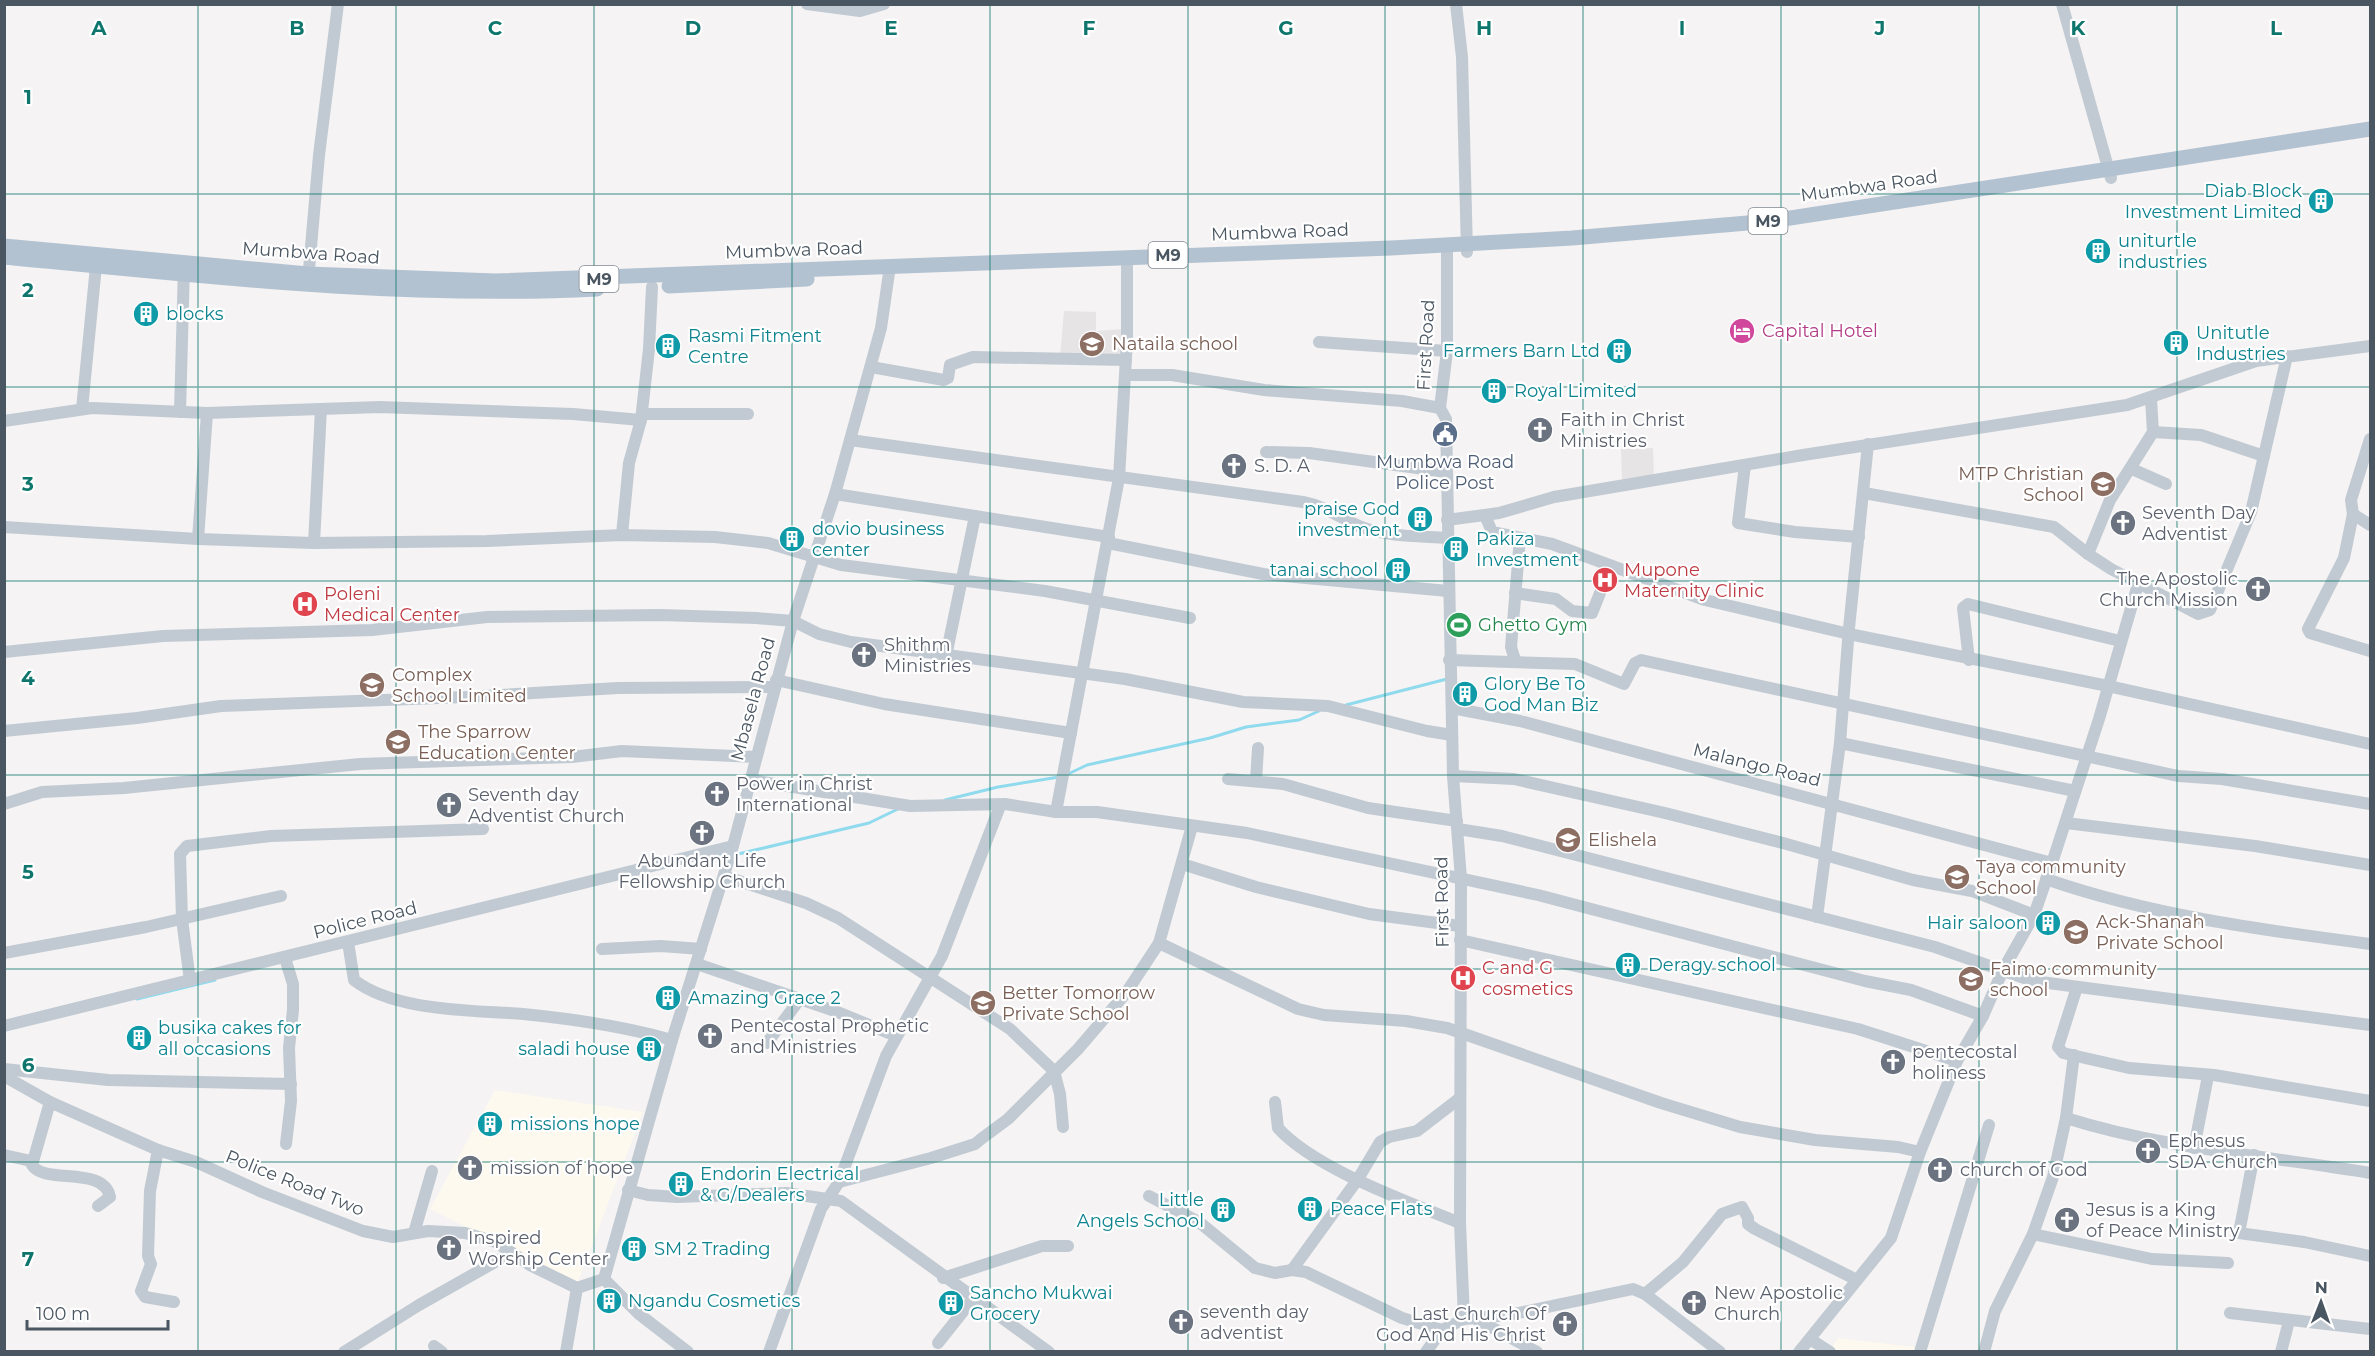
<svg xmlns="http://www.w3.org/2000/svg" width="2375" height="1356" viewBox="0 0 2375 1356" font-family="Montserrat,sans-serif">
<rect width="100%" height="100%" fill="#f5f3f3"/>
<!-- commercial -->
<g fill="#fdf9ef">
<polygon points="495,1090 643,1112 578,1282 430,1209"/>
<polygon points="1838,1338 1947,1351 1834,1352 1832,1348"/>
</g>
<!-- education -->
<g fill="#e6e4e5">
<polygon points="1064,311 1096,312 1096,331 1123,329 1123,358 1060,358"/>
<polygon points="1653,448 1654,477 1622,479 1621,449"/>
</g>
<g fill="none" stroke-linecap="round" stroke-linejoin="round">
<!-- stream -->
<g stroke="#90daee" stroke-width="3">
<polyline points="1346,705 1447,679"/>
<polyline points="1068,774 1087,765 1210,738 1246,727 1299,720 1319,711"/>
<polyline points="945,800 998,787 1059,777"/>
<polyline points="734,855 869,823 900,808"/>
<polyline points="711,857 724,856"/>
<polyline points="137,999 215,980"/>
</g>
<!-- minor -->
<g stroke="#c1cad2" stroke-width="12">
<polyline points="807,4 860,11 884,4"/>
<polyline points="1456,4 1462,57 1467,252"/>
<polyline points="2062,4 2111,178"/>
<polyline points="1447,245 1447,351 1440,408 1446,419 1453,776 1461,879 1460,1223 1464,1319 1509,1315 1633,1289 1645,1294 1720,1352"/>
<polyline points="308,281 319,155 338,4"/>
<polyline points="1319,342 1447,351"/>
<polyline points="871,367 944,380 948,378 950,365 973,357 1126,360"/>
<polyline points="1126,375 1172,375 1264,390 1402,401 1440,408"/>
<polyline points="82,409 96,266"/>
<polyline points="180,412 184,266"/>
<polyline points="642,414 748,414"/>
<polyline points="4,421 92,408 207,413 380,407 573,414 641,420 649,349 652,287"/>
<polyline points="2153,432 2201,435 2264,456"/>
<polyline points="2370,439 2351,500 2353,514 2344,558 2308,629 2310,633 2370,651"/>
<path d="M850 440 1303 502C1324 506 1339 517 1359 526 1386 537 1418 536 1447 538"/>
<polyline points="1266,452 1309,453 1446,472"/>
<polyline points="1745,465 1738,523 1795,532 1859,537"/>
<polyline points="2132,469 2166,484"/>
<polyline points="1864,493 2054,527 2088,554 2111,569 2198,614 2210,610 2251,512 2287,356"/>
<polyline points="835,494 1109,537"/>
<polyline points="2353,514 2370,525"/>
<polyline points="1485,515 1492,532 1552,544 1705,600 1849,634 2108,686 2370,744"/>
<polyline points="1447,520 1499,513 1554,497 1803,455 2127,405 2256,361 2370,346"/>
<polyline points="4,527 198,539 314,543 487,541 622,535 715,537 768,543 841,565 1045,591 1190,618"/>
<polyline points="622,535 629,463 641,420"/>
<polyline points="198,539 207,413"/>
<polyline points="314,543 321,409"/>
<polyline points="1108,543 1263,574 1448,591"/>
<polyline points="2088,554 2110,500 2153,432 2151,399"/>
<polyline points="1515,593 1556,599 1572,611 1592,613 1600,593"/>
<polyline points="4,652 163,636 372,630 487,617 660,615 756,618 793,621 819,634 851,642 1125,679 1243,702 1328,706 1427,731 1452,735"/>
<polyline points="946,656 975,516"/>
<polyline points="1449,660 1575,664 1624,684 1635,663 1641,660 2178,776 2222,779 2370,804"/>
<polyline points="1515,660 1511,647 1520,538"/>
<polyline points="1969,660 1963,608 1968,604 2120,641"/>
<polyline points="776,680 884,704 1071,733"/>
<polyline points="1452,708 1520,721 2052,863 2099,719 2138,584"/>
<polyline points="4,731 137,718 221,706 466,697 618,688 774,687"/>
<polyline points="1840,743 2075,791"/>
<polyline points="1453,776 1514,779 1665,813 1783,843 1913,880 1972,891 2034,915"/>
<polyline points="1228,779 1283,784 1368,808 1457,821"/>
<polyline points="751,780 910,806 1005,804 1056,812 1097,812 1247,833 1538,895 1865,981 1911,990 1983,1016"/>
<polyline points="1256,781 1258,748"/>
<polyline points="4,804 42,792 124,788 360,764 572,757 622,751 756,757"/>
<polyline points="1056,812 1119,478 1127,340 1127,266"/>
<polyline points="2066,823 2255,846 2370,865"/>
<polyline points="1192,826 1159,943 1298,1009 1324,1015 1406,1021 1447,1028 1661,1103 1740,1127 1815,1140 1898,1147 1920,1152"/>
<polyline points="1458,829 1502,836 1935,947 2033,981 2370,1025"/>
<polyline points="1182,864 1256,887 1369,914 1460,926"/>
<polyline points="724,876 806,903 838,918 1010,1029 1054,1071 1060,1094 1063,1127"/>
<path d="M2046 879C2149 915 2262 930 2370 944"/>
<polyline points="1817,917 1840,743 1849,628 1868,444"/>
<polyline points="1460,940 1858,1029 1957,1061"/>
<path d="M348 942 354 980C395 1012 474 1010 523 1014 574 1019 623 1026 672 1040"/>
<polyline points="602,949 661,946 701,949"/>
<polyline points="4,953 146,927 281,896"/>
<polyline points="285,958 293,984 293,1010 289,1048 291,1101 286,1144"/>
<polyline points="697,964 835,1011 896,1036"/>
<polyline points="190,981 182,919 180,854 187,846 271,836 483,829"/>
<polyline points="2077,987 2058,1047 2063,1053 2129,1068 2214,1075 2370,1101"/>
<polyline points="4,1026 733,846"/>
<polyline points="767,1043 800,999"/>
<polyline points="4,1069 108,1080 291,1084"/>
<polyline points="4,1076 50,1102 158,1150 196,1162 262,1192 363,1231 393,1237 428,1231 465,1233 496,1242 530,1265 577,1288"/>
<path d="M50 1102 32 1165C44 1185 104 1165 110 1197L98 1206"/>
<path d="M1275 1102 1278 1128C1315 1169 1409 1202 1460 1223"/>
<path d="M2066 1118C2164 1149 2269 1156 2370 1173"/>
<polyline points="2194,1148 2208,1076"/>
<polyline points="158,1150 150,1191 148,1256 151,1264 141,1291 145,1297 174,1302"/>
<polyline points="4,1155 31,1161"/>
<polyline points="2254,1155 2239,1233 2304,1242 2370,1256"/>
<polyline points="839,1182 931,1158 975,1144 981,1139 1008,1119 1078,1049 1126,993 1159,943"/>
<polyline points="628,1190 648,1195 677,1197 786,1193 841,1201 1049,1352"/>
<polyline points="1149,1196 1199,1222 1255,1268 1275,1273 1292,1270 1306,1272 1402,1318 1442,1330"/>
<polyline points="414,1233 432,1171"/>
<polyline points="2033,1234 2152,1259 2228,1263"/>
<polyline points="1292,1270 1358,1179 1380,1142 1389,1137 1417,1131 1460,1098"/>
<polyline points="943,1278 1042,1246 1068,1246"/>
<polyline points="604,1279 672,1040 733,846 793,621 835,494 881,328 890,266"/>
<polyline points="604,1279 639,1314 688,1352"/>
<polyline points="577,1288 604,1279"/>
<polyline points="1645,1294 1683,1262 1722,1214 1742,1207 1748,1218 1748,1224 1755,1229 1855,1279"/>
<polyline points="2230,1313 2370,1329"/>
<polyline points="1476,1319 1537,1352"/>
<polyline points="1810,1339 1830,1352"/>
<polyline points="938,1343 973,1299"/>
<polyline points="434,1346 442,1352"/>
<polyline points="344,1352 419,1305 511,1253"/>
<polyline points="566,1352 577,1288"/>
<polyline points="769,1352 821,1209 839,1182 886,1056 942,956 1000,806"/>
<polyline points="1426,1352 1442,1330 1464,1319"/>
<polyline points="1799,1352 1891,1238 1920,1152 1957,1061 1983,1016 2003,970 2034,915 2052,863"/>
<polyline points="1920,1352 1989,1125"/>
<polyline points="1984,1352 1995,1311 2033,1234 2053,1177 2066,1118 2074,1055"/>
<polyline points="2281,1352 2289,1321"/>
</g>
<!-- major -->
<g stroke="#b3c2d1" stroke-width="15">
<polyline points="4,246 308,274 495,281 1391,248 1572,238 1771,221 2370,129"/>
<path d="M4 257C202 276 399 299 597 289"/>
<polyline points="669,286 807,279"/>
</g>
</g>
<!-- grid -->
<path fill="none" stroke="#0f766e" stroke-width="1.5" stroke-opacity="0.55" d="M198 4V1352M396 4V1352M594 4V1352M792 4V1352M990 4V1352M1188 4V1352M1385 4V1352M1583 4V1352M1781 4V1352M1979 4V1352M2177 4V1352M4 194H2370M4 387H2370M4 581H2370M4 775H2370M4 969H2370M4 1162H2370"/>
<!-- icons -->
<defs>
<g id="building-disc" transform="scale(1.35)"><circle r="9.5" fill="#0f9aa8" stroke="#fff"/><path d="M-4-6H4V6H1V3H-1V6H-4ZM-2.5-4.3h1.7v1.8h-1.7ZM.8-4.3h1.7v1.8H.8ZM-2.5-1h1.7V.8h-1.7ZM.8-1h1.7V.8H.8Z" fill="#fff"/></g>
<g id="hotel-disc" transform="scale(1.35)"><circle r="9.5" fill="#d1479c" stroke="#fff"/><path d="M-6-4.5h1.5V1H6V5H4.5V3h-9V5H-6ZM-4 0a1.8 1.8 0 1 1 3.6 0ZM.5 0V-2.5h3Q6-2.5 6 0Z" fill="#fff"/></g>
<g id="school-disc" transform="scale(1.35)"><circle r="9.5" fill="#8d6e63" stroke="#fff"/><path d="M0-5L7-2L0 1L-7-2ZM-4 1L0 2.5L4 1V4Q0 6-4 4Z" fill="#fff"/></g>
<g id="church-disc" transform="scale(1.35)"><circle r="9.5" fill="#6b7280" stroke="#fff"/><path d="M-1.2-6h2.4v3.5h3.3v2.4h-3.3V6h-2.4V-.1h-3.3v-2.4h3.3Z" fill="#fff"/></g>
<g id="civic-disc" transform="scale(1.35)"><circle r="9.5" fill="#5c6f8a" stroke="#fff"/><path d="M-.6-6.5H3V-4.5H.6V-3L4-1V1h2V6H-6V1h2V-1L-.6-3ZM-1.2 2.5V6h2.4V2.5Z" fill="#fff"/></g>
<g id="hospital-disc" transform="scale(1.35)"><circle r="9.5" fill="#e0444e" stroke="#fff"/><path d="M-5-5h3v3.5h4V-5h3V5h-3V1.5h-4V5h-3Z" fill="#fff"/></g>
<g id="stadium-disc" transform="scale(1.35)"><circle r="9.5" fill="#2e9e5b" stroke="#fff"/><path d="M0-5a6.5 5 0 1 0 0 10a6.5 5 0 1 0 0-10ZM-3.5-1.8h7v3.6h-7Z" fill="#fff"/></g>
</defs>
<g fill-rule="evenodd">
<use href="#building-disc" x="2321" y="201"/>
<use href="#building-disc" x="2098" y="251"/>
<use href="#building-disc" x="146" y="314"/>
<use href="#hotel-disc" x="1742" y="331"/>
<use href="#building-disc" x="2176" y="343"/>
<use href="#school-disc" x="1092" y="344"/>
<use href="#building-disc" x="668" y="346"/>
<use href="#building-disc" x="1619" y="351"/>
<use href="#building-disc" x="1494" y="391"/>
<use href="#church-disc" x="1540" y="430"/>
<use href="#civic-disc" x="1445" y="434"/>
<use href="#church-disc" x="1234" y="466"/>
<use href="#school-disc" x="2103" y="484"/>
<use href="#building-disc" x="1420" y="519"/>
<use href="#church-disc" x="2123" y="523"/>
<use href="#building-disc" x="792" y="539"/>
<use href="#building-disc" x="1456" y="549"/>
<use href="#building-disc" x="1398" y="570"/>
<use href="#hospital-disc" x="1605" y="580"/>
<use href="#church-disc" x="2258" y="589"/>
<use href="#hospital-disc" x="305" y="604"/>
<use href="#stadium-disc" x="1459" y="625"/>
<use href="#church-disc" x="864" y="655"/>
<use href="#school-disc" x="372" y="685"/>
<use href="#building-disc" x="1465" y="694"/>
<use href="#school-disc" x="398" y="742"/>
<use href="#church-disc" x="717" y="794"/>
<use href="#church-disc" x="449" y="805"/>
<use href="#church-disc" x="702" y="833"/>
<use href="#school-disc" x="1568" y="840"/>
<use href="#school-disc" x="1957" y="877"/>
<use href="#building-disc" x="2048" y="923"/>
<use href="#school-disc" x="2076" y="932"/>
<use href="#building-disc" x="1628" y="965"/>
<use href="#hospital-disc" x="1463" y="978"/>
<use href="#school-disc" x="1971" y="979"/>
<use href="#building-disc" x="668" y="998"/>
<use href="#school-disc" x="983" y="1003"/>
<use href="#church-disc" x="710" y="1036"/>
<use href="#building-disc" x="139" y="1038"/>
<use href="#building-disc" x="649" y="1049"/>
<use href="#church-disc" x="1893" y="1062"/>
<use href="#building-disc" x="490" y="1124"/>
<use href="#church-disc" x="2148" y="1151"/>
<use href="#church-disc" x="470" y="1168"/>
<use href="#church-disc" x="1940" y="1170"/>
<use href="#building-disc" x="681" y="1184"/>
<use href="#building-disc" x="1310" y="1209"/>
<use href="#building-disc" x="1223" y="1210"/>
<use href="#church-disc" x="2067" y="1220"/>
<use href="#church-disc" x="449" y="1248"/>
<use href="#building-disc" x="634" y="1249"/>
<use href="#building-disc" x="609" y="1301"/>
<use href="#building-disc" x="951" y="1303"/>
<use href="#church-disc" x="1694" y="1303"/>
<use href="#church-disc" x="1181" y="1322"/>
<use href="#church-disc" x="1565" y="1324"/>
</g>
<g text-anchor="middle" stroke-width="4.5" stroke-linejoin="round" paint-order="stroke">
<!-- shield labels -->
<g fill="#fff" stroke="#808990" stroke-width="1.5">
<rect x="1748.5" y="208" width="39" height="26" rx="4.5"/>
<rect x="1148.5" y="242" width="39" height="26" rx="4.5"/>
<rect x="579.5" y="266" width="39" height="26" rx="4.5"/>
</g>
<g font-size="16" font-weight="bold" fill="#4a5661">
<text x="1768" y="227">M9</text>
<text x="1168" y="261">M9</text>
<text x="599" y="285">M9</text>
</g>
<!-- street labels -->
<g font-size="18" fill="#4a5661" stroke="#fff">
<text transform="translate(1869 186) rotate(-8)" y="6">Mumbwa Road</text>
<text transform="translate(1280 232) rotate(-2)" y="6">Mumbwa Road</text>
<text transform="translate(794 250) rotate(-2)" y="6">Mumbwa Road</text>
<text transform="translate(311 253) rotate(4)" y="6">Mumbwa Road</text>
<text transform="translate(1426 345) rotate(-87)" y="6">First Road</text>
<text transform="translate(753 699) rotate(-75)" y="6">Mbasela Road</text>
<text transform="translate(1757 765) rotate(14)" y="6">Malango Road</text>
<text transform="translate(1442 902) rotate(-91)" y="6">First Road</text>
<text transform="translate(365 920) rotate(-14)" y="6">Police Road</text>
<text transform="translate(295 1183) rotate(22)" y="6">Police Road Two</text>
</g>
<!-- culture labels -->
<g font-size="18" fill="#0d838f" stroke="#fff" text-anchor="start">
<text x="2302" y="197" text-anchor="end">Diab Block<tspan x="2302" dy="21">Investment Limited</tspan></text>
<text x="2118" y="247">uniturtle<tspan x="2118" dy="21">industries</tspan></text>
<text x="166" y="320">blocks</text>
<text x="2196" y="339">Unitutle<tspan x="2196" dy="21">Industries</tspan></text>
<text x="688" y="342">Rasmi Fitment<tspan x="688" dy="21">Centre</tspan></text>
<text x="1600" y="357" text-anchor="end">Farmers Barn Ltd</text>
<text x="1514" y="397">Royal Limited</text>
<text x="1400" y="515" text-anchor="end">praise God<tspan x="1400" dy="21">investment</tspan></text>
<text x="812" y="535">dovio business<tspan x="812" dy="21">center</tspan></text>
<text x="1476" y="545">Pakiza<tspan x="1476" dy="21">Investment</tspan></text>
<text x="1378" y="576" text-anchor="end">tanai school</text>
<text x="1484" y="690">Glory Be To<tspan x="1484" dy="21">God Man Biz</tspan></text>
<text x="2028" y="929" text-anchor="end">Hair saloon</text>
<text x="1648" y="971">Deragy school</text>
<text x="688" y="1004">Amazing Grace 2</text>
<text x="158" y="1034">busika cakes for<tspan x="158" dy="21">all occasions</tspan></text>
<text x="630" y="1055" text-anchor="end">saladi house</text>
<text x="510" y="1130">missions hope</text>
<text x="700" y="1180">Endorin Electrical<tspan x="700" dy="21">&amp; G/Dealers</tspan></text>
<text x="1204" y="1206" text-anchor="end">Little<tspan x="1204" dy="21">Angels School</tspan></text>
<text x="1330" y="1215">Peace Flats</text>
<text x="654" y="1255">SM 2 Trading</text>
<text x="970" y="1299">Sancho Mukwai<tspan x="970" dy="21">Grocery</tspan></text>
<text x="628" y="1307">Ngandu Cosmetics</text>
</g>
<!-- hotel labels -->
<g font-size="18" fill="#b23c85" stroke="#fff" text-anchor="start">
<text x="1762" y="337">Capital Hotel</text>
</g>
<!-- education labels -->
<g font-size="18" fill="#785e54" stroke="#fff" text-anchor="start">
<text x="1112" y="350">Nataila school</text>
<text x="2084" y="480" text-anchor="end">MTP Christian<tspan x="2084" dy="21">School</tspan></text>
<text x="392" y="681">Complex<tspan x="392" dy="21">School Limited</tspan></text>
<text x="418" y="738">The Sparrow<tspan x="418" dy="21">Education Center</tspan></text>
<text x="1588" y="846">Elishela</text>
<text x="1976" y="873">Taya community<tspan x="1976" dy="21">School</tspan></text>
<text x="2096" y="928">Ack-Shanah<tspan x="2096" dy="21">Private School</tspan></text>
<text x="1990" y="975">Faimo community<tspan x="1990" dy="21">school</tspan></text>
<text x="1002" y="999">Better Tomorrow<tspan x="1002" dy="21">Private School</tspan></text>
</g>
<!-- worship labels -->
<g font-size="18" fill="#5b616d" stroke="#fff" text-anchor="start">
<text x="1560" y="426">Faith in Christ<tspan x="1560" dy="21">Ministries</tspan></text>
<text x="1254" y="472">S. D. A</text>
<text x="2142" y="519">Seventh Day<tspan x="2142" dy="21">Adventist</tspan></text>
<text x="2238" y="585" text-anchor="end">The Apostolic<tspan x="2238" dy="21">Church Mission</tspan></text>
<text x="884" y="651">Shithm<tspan x="884" dy="21">Ministries</tspan></text>
<text x="736" y="790">Power in Christ<tspan x="736" dy="21">International</tspan></text>
<text x="468" y="801">Seventh day<tspan x="468" dy="21">Adventist Church</tspan></text>
<text x="702" y="867" text-anchor="middle">Abundant Life<tspan x="702" dy="21">Fellowship Church</tspan></text>
<text x="730" y="1032">Pentecostal Prophetic<tspan x="730" dy="21">and Ministries</tspan></text>
<text x="1912" y="1058">pentecostal<tspan x="1912" dy="21">holiness</tspan></text>
<text x="2168" y="1147">Ephesus<tspan x="2168" dy="21">SDA Church</tspan></text>
<text x="490" y="1174">mission of hope</text>
<text x="1960" y="1176">church of God</text>
<text x="2086" y="1216">Jesus is a King<tspan x="2086" dy="21">of Peace Ministry</tspan></text>
<text x="468" y="1244">Inspired<tspan x="468" dy="21">Worship Center</tspan></text>
<text x="1714" y="1299">New Apostolic<tspan x="1714" dy="21">Church</tspan></text>
<text x="1200" y="1318">seventh day<tspan x="1200" dy="21">adventist</tspan></text>
<text x="1546" y="1320" text-anchor="end">Last Church Of<tspan x="1546" dy="21">God And His Christ</tspan></text>
</g>
<!-- service labels -->
<g font-size="18" fill="#4e5e75" stroke="#fff">
<text x="1445" y="468">Mumbwa Road<tspan x="1445" dy="21">Police Post</tspan></text>
</g>
<!-- health labels -->
<g font-size="18" fill="#be3a42" stroke="#fff" text-anchor="start">
<text x="1624" y="576">Mupone<tspan x="1624" dy="21">Maternity Clinic</tspan></text>
<text x="324" y="600">Poleni<tspan x="324" dy="21">Medical Center</tspan></text>
<text x="1482" y="974">C and G<tspan x="1482" dy="21">cosmetics</tspan></text>
</g>
<!-- leisure labels -->
<g font-size="18" fill="#27864d" stroke="#fff" text-anchor="start">
<text x="1478" y="631">Ghetto Gym</text>
</g>
</g>
<g font-size="20" text-anchor="middle" font-weight="bold" fill="#0f766e" stroke="#fff" stroke-width="4.5" stroke-linejoin="round" paint-order="stroke">
<text x="99" y="35">A</text>
<text x="297" y="35">B</text>
<text x="495" y="35">C</text>
<text x="693" y="35">D</text>
<text x="891" y="35">E</text>
<text x="1089" y="35">F</text>
<text x="1286" y="35">G</text>
<text x="1484" y="35">H</text>
<text x="1682" y="35">I</text>
<text x="1880" y="35">J</text>
<text x="2078" y="35">K</text>
<text x="2276" y="35">L</text>
<text x="28" y="104">1</text>
<text x="28" y="297">2</text>
<text x="28" y="491">3</text>
<text x="28" y="685">4</text>
<text x="28" y="879">5</text>
<text x="28" y="1072">6</text>
<text x="28" y="1266">7</text>
</g>
<!-- border -->
<rect width="2375" height="1356" fill="none" stroke="#4a5661" stroke-width="12"/>
<!-- north arrow -->
<g transform="translate(2321 1302) rotate(1)" stroke="#ffffff" stroke-width="4.5" paint-order="stroke">
<path d="M0-4.5L10 22L0 15L-10 22Z" fill="#4a5661"/>
<text y="-9" font-size="16" font-weight="bold" text-anchor="middle" fill="#4a5661">N</text>
</g>
<!-- scale -->
<path d="M27 1320v9h141v-9" fill="none" stroke="#4a5661" stroke-width="3"/>
<text x="36" y="1320" font-size="18" fill="#4a5661" stroke="#ffffff" stroke-width="4.5" paint-order="stroke">100 m</text>
</svg>
